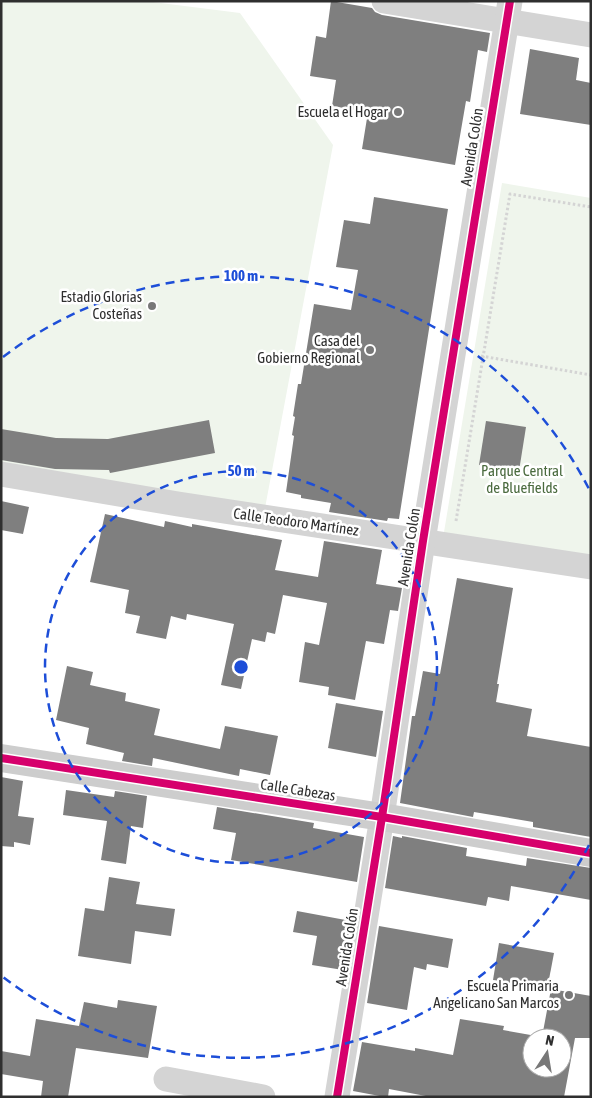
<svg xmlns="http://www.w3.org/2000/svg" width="592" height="1098" viewBox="0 0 592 1098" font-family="'Asap Condensed',sans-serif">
<rect width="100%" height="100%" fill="#fff"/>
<!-- green -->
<g fill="#eff5ec">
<polygon points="1,1 145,1 240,13 333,145 265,508 1,466"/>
<polygon points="502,183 591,198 591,562 443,538"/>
</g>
<!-- building -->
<g fill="#7f7f7f" fill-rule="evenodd">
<polygon points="331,1 372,8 375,12 382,15 490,33 487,52 478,50 470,102 466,101 455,165 362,149 368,112 332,106 336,80 310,76 316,36 326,38"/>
<polygon points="530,49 579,58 576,80 591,83 591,125 520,114"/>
<polygon points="374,197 448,209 399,519 388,518 387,521 329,512 331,503 301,498 301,495 286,492 294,436 292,435 295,417 293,416 298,384 301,384 314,304 351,310 358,270 336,267 344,220 370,224"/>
<polygon points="209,420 215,453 110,473 109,470 55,469 1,460 1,429 56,438 108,439"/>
<polygon points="486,421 526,427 519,471 479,465"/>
<polygon points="1,501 29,507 23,534 1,530"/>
<polygon points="105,514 164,527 165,521 192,527 192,524 282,540 275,570 318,577 324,541 382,550 376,584 402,588 398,611 390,610 384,644 366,641 355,700 328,695 329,687 299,682 305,642 319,645 327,603 283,595 275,634 267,632 265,642 252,639 241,689 221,685 234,624 187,614 186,620 171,616 166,639 136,633 140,616 125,613 129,590 90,582"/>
<polygon points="457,578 513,588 497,684 499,684 496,702 532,709 527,736 591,747 591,837 533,827 533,822 474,812 473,817 400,803 412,716 415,716 423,671 440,674"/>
<polygon points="67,666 93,672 90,685 126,693 125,701 160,709 154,735 220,749 225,726 278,736 270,775 240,769 239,776 153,758 152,766 122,761 124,753 86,744 89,728 56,720"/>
<polygon points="336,703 383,711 376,757 328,748"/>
<polygon points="1,777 23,781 18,816 34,818 30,845 14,842 14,847 1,846"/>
<polygon points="66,790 114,797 115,791 147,796 143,828 131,826 126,864 101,860 107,821 63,815"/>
<polygon points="217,807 314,823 313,828 364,837 357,882 231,860 236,833 213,829"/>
<polygon points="393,836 402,838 402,836 467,848 466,856 526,866 527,858 591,868 591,900 511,886 509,901 488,897 486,906 385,888"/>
<polygon points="109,877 140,882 136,904 175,909 171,936 135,931 131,964 78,956 85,908 104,911"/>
<polygon points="297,911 351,921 343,970 312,965 317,936 293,932"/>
<polygon points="379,926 453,939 448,968 427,964 426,970 414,967 407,1010 367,1003"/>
<polygon points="499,943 554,953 547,990 493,980"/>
<path d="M551 989 591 996V1038H575L564 1097H431L389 1089 388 1097H385L353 1091 362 1042 415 1051V1048L453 1055 460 1019 504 1026 503 1030 542 1037ZM532 1038H562V1068H532Z"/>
<polygon points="118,1000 157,1006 148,1058 76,1048 68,1097 41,1097 43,1081 1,1074 1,1051 30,1056 36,1019 79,1026 84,1002 117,1008"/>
</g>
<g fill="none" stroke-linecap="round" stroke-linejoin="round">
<!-- path -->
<g stroke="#d4d4d4" stroke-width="3" stroke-dasharray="2.5 2.5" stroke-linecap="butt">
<polyline points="481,356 591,375"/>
<polyline points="456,521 510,194 591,207"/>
</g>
<!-- street -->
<g stroke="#d4d4d4" stroke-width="25">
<polyline points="384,1 591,35"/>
<polyline points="1,474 178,504 591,567"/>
<polyline points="166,1079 263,1097"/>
<polyline points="337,1097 382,817 423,541 510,1"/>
</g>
<!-- secondary -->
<polyline stroke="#cdcdcd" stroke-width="28" points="1,758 382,817 591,853"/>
<!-- cycleway casing -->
<g stroke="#fff" stroke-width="11">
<g id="cycleway">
<polyline points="1,758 382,817 591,853"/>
<polyline points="337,1097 382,817 423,541 510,1"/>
</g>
</g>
<!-- cycleway -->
<use href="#cycleway" stroke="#d6006c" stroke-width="8"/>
</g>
<!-- distance rings -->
<g fill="none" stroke="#1d4ed8" stroke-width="2.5" stroke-dasharray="9 6">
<circle cx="241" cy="667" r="196"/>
<path d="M589 845A391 391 0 0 1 3 977M3 357A391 391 0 0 1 589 489"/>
</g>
<!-- markers -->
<g fill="#787878" stroke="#fff" stroke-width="2">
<circle cx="398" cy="112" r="5"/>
<circle cx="152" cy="306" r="5"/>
<circle cx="370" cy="350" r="5"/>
<circle cx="569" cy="995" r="5"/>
</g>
<g text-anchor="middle" stroke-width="5" stroke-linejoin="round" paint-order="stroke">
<!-- poi labels -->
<g font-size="15" fill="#2f2f2f" stroke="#fff" text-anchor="end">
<text x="388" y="117">Escuela el Hogar</text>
<text x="142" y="302">Estadio Glorias<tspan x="142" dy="17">Costeñas</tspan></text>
<text x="360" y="346">Casa del<tspan x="360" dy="17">Gobierno Regional</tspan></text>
<text x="559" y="991">Escuela Primaria<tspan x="559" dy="17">Angelicano San Marcos</tspan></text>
</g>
<!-- street labels -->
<g font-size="15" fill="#2f2f2f" stroke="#fff">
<text transform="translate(472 147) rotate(-81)" y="5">Avenida Colón</text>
<text transform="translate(296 522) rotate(8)" y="5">Calle Teodoro Martínez</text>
<text transform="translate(409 547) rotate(-81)" y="5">Avenida Colón</text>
<text transform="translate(298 790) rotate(9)" y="5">Calle Cabezas</text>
<text transform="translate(347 947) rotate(-81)" y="5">Avenida Colón</text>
</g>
<!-- park labels -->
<g font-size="15" fill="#4a6a3e" stroke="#fff">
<text x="522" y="476">Parque Central<tspan x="522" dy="17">de Bluefields</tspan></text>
</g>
</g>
<circle cx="241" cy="667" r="8" fill="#1d4ed8" stroke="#fff" stroke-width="2.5"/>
<g font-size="15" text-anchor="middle" font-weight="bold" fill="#1d4ed8" stroke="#fff" stroke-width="5" stroke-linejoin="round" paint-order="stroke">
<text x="241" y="281">100 m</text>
<text x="241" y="476">50 m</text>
</g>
<!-- border -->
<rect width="592" height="1098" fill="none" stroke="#2f2f2f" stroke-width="5"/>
<!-- north arrow -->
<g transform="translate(547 1053) rotate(12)"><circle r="24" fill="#ffffff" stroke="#acacac"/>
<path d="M0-4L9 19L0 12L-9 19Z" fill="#787878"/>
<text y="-8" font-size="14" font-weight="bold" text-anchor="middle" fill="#2f2f2f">N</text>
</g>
</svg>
